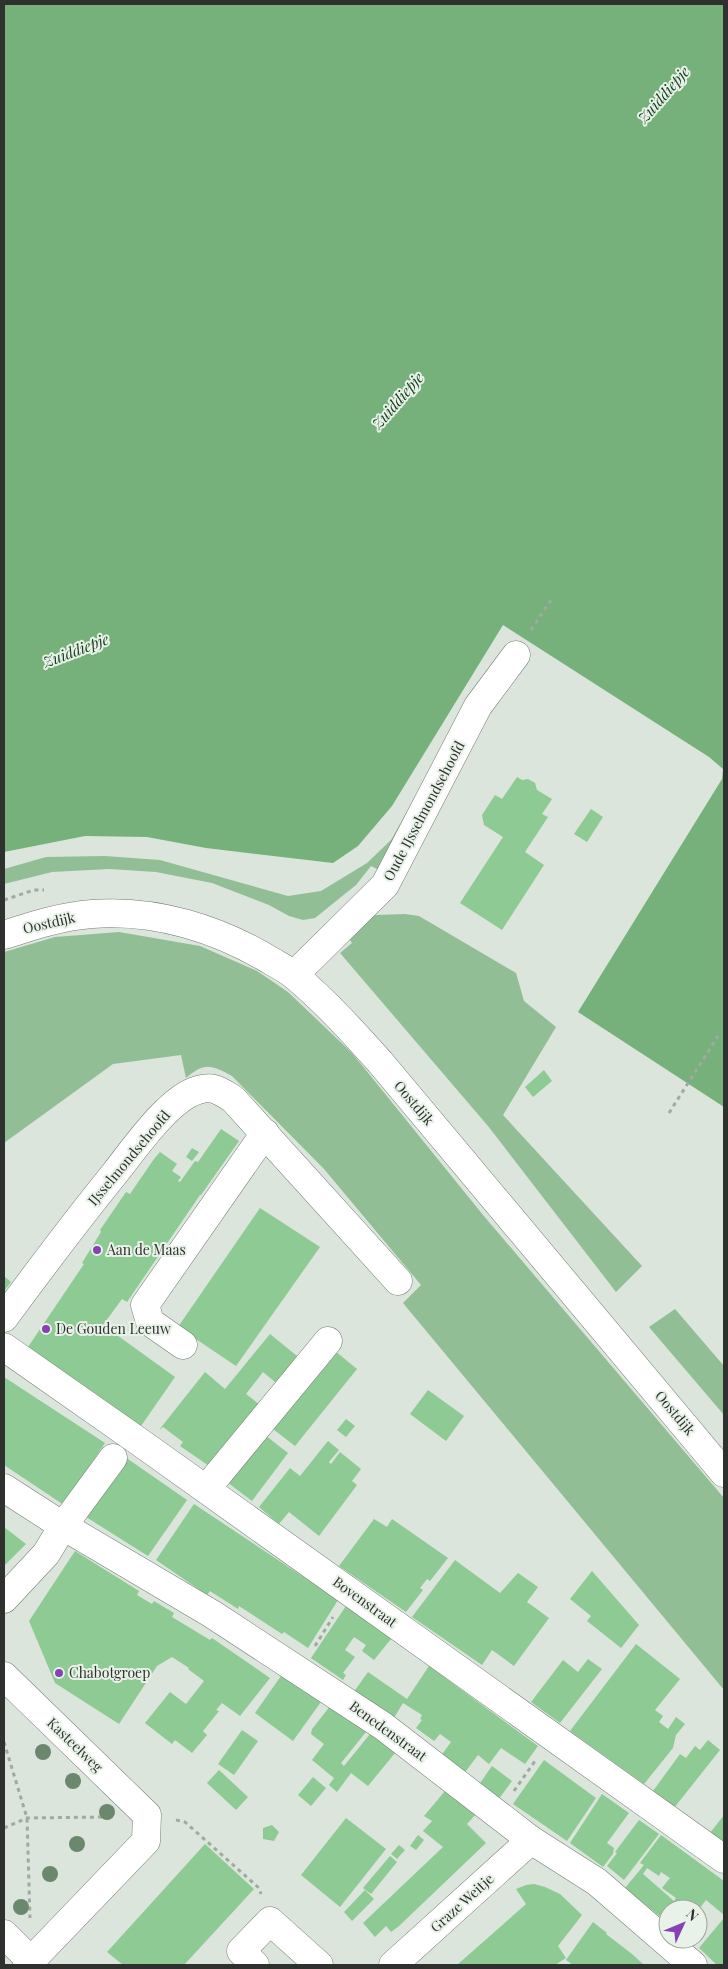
<svg xmlns="http://www.w3.org/2000/svg" width="728" height="1969" viewBox="0 0 728 1969" font-family="'Playfair Display',serif">
<rect width="100%" height="100%" fill="#dbe5db"/>
<!-- green -->
<g fill="#92be95">
<polygon points="449,737 379,870 371,866 356,885 315,918 303,920 289,916 269,905 212,883 156,872 109,869 52,872 4,884 4,869 46,857 105,856 160,860 288,896 321,891 367,863 391,840"/>
<polygon points="405,914 419,916 516,973 524,1001 556,1027 503,1115 642,1266 616,1292 488,1126 340,953 352,943 348,937 375,915"/>
<path d="M119 932 200 946 257 971 288 992 352 1053 483 1215 724 1498V1690L403 1303 421 1285 324 1169 232 1076C211 1065 205 1062 186 1078L181 1055 113 1064 4 1143V952L55 937Z"/>
<polygon points="675,1309 724,1366 724,1415 649,1327"/>
</g>
<!-- water -->
<polygon fill="#76b17b" points="4,4 724,4 724,1107 578,1012 722,779 723,769 709,757 503,625 392,806 358,846 333,863 206,848 147,837 85,836 4,852"/>
<!-- building -->
<g fill="#8eca93" fill-rule="evenodd">
<polygon points="517,777 522,780 528,779 535,783 537,790 552,799 542,814 548,817 525,852 544,865 502,930 460,903 503,837 484,825 482,815 495,795 502,799"/>
<polygon points="591,809 603,817 587,842 574,834"/>
<polygon points="544,1070 552,1081 533,1097 525,1087"/>
<polygon points="221,1129 239,1141 201,1195 200,1195 127,1302 122,1299 103,1325 175,1377 141,1426 28,1347 84,1264 82,1263 101,1232 100,1230 126,1192 130,1194 154,1159 160,1152 177,1164 172,1171 181,1177 178,1181 180,1182 195,1161 198,1162"/>
<polygon points="192,1148 199,1152 192,1161 186,1157"/>
<polygon points="260,1208 320,1247 236,1366 178,1327"/>
<polygon points="4,1276 11,1282 5,1290 4,1289"/>
<polygon points="270,1334 302,1360 281,1387 263,1372 246,1394 264,1408 212,1468 180,1446 183,1442 163,1427 159,1430 205,1372 225,1389"/>
<polygon points="335,1351 357,1369 295,1446 273,1429"/>
<polygon points="4,1377 105,1443 64,1505 4,1465"/>
<polygon points="428,1390 464,1416 446,1441 410,1414"/>
<polygon points="346,1419 355,1426 346,1437 337,1430"/>
<polygon points="261,1432 288,1453 252,1501 223,1479"/>
<polygon points="328,1441 339,1450 329,1462 331,1464 340,1452 361,1469 352,1481 357,1485 319,1536 289,1512 279,1524 259,1507 290,1468 300,1476"/>
<polygon points="125,1457 187,1500 148,1556 86,1517"/>
<polygon points="194,1504 338,1600 308,1648 284,1632 282,1634 239,1606 238,1609 210,1591 207,1595 156,1560"/>
<polygon points="374,1519 387,1527 392,1519 448,1558 430,1581 427,1579 420,1588 423,1590 406,1612 339,1566"/>
<polygon points="4,1527 26,1544 4,1566"/>
<polygon points="75,1551 139,1591 137,1595 152,1604 154,1601 174,1613 172,1617 210,1640 212,1638 270,1678 240,1716 222,1703 216,1710 219,1711 203,1731 207,1735 192,1753 175,1740 172,1744 145,1723 170,1692 186,1704 204,1681 188,1669 189,1668 172,1657 157,1666 119,1724 55,1683 29,1621"/>
<polygon points="455,1560 500,1593 518,1573 538,1587 527,1602 549,1618 514,1666 492,1650 482,1665 412,1617"/>
<polygon points="592,1571 639,1625 621,1648 587,1621 591,1616 570,1599"/>
<polygon points="346,1606 391,1639 374,1660 362,1651 366,1645 354,1637 345,1650 355,1657 343,1673 346,1675 343,1680 311,1658"/>
<polygon points="636,1644 680,1679 655,1710 663,1716 659,1722 668,1729 676,1717 685,1724 676,1735 673,1748 644,1784 570,1731"/>
<polygon points="588,1659 602,1669 560,1723 531,1702 563,1660 578,1672"/>
<polygon points="429,1666 538,1746 525,1764 501,1748 489,1764 478,1755 463,1775 440,1757 451,1742 440,1734 434,1741 416,1728 422,1720 420,1719 422,1715 403,1703 392,1721 353,1693 368,1672 407,1699"/>
<polygon points="289,1675 323,1699 293,1741 255,1713 281,1676"/>
<polygon points="331,1705 366,1732 341,1763 344,1766 370,1734 395,1753 368,1786 351,1773 337,1792 329,1785 334,1778 312,1760 324,1744 311,1734 312,1729"/>
<polygon points="242,1730 258,1741 234,1775 218,1764"/>
<polygon points="708,1740 720,1750 674,1808 653,1791 680,1754 686,1758 695,1746 700,1750"/>
<polygon points="544,1760 596,1798 567,1841 513,1804"/>
<polygon points="492,1766 512,1781 498,1800 478,1786"/>
<polygon points="219,1770 248,1797 236,1810 207,1783"/>
<polygon points="313,1777 326,1788 311,1806 298,1795"/>
<polygon points="445,1791 476,1814 467,1824 486,1843 399,1926 391,1932 386,1926 375,1937 363,1923 443,1847 423,1831 432,1821 424,1816"/>
<polygon points="602,1794 629,1813 607,1843 614,1848 613,1854 603,1867 570,1843"/>
<polygon points="724,1815 724,1845 710,1833"/>
<polygon points="346,1818 386,1849 340,1907 301,1875"/>
<polygon points="639,1820 659,1834 624,1880 607,1866 617,1853 615,1852"/>
<polygon points="272,1825 279,1832 274,1841 263,1839 263,1828"/>
<polygon points="418,1835 424,1840 416,1850 410,1846"/>
<path d="M661 1835 724 1881V1915L706 1900 699 1909H668V1923L625 1888 644 1865 640 1863ZM647 1868 659 1876 661 1872 670 1878 662 1888 676 1898 674 1901 643 1874Z"/>
<polygon points="205,1844 254,1889 184,1965 123,1965 107,1952"/>
<polygon points="399,1845 405,1850 397,1859 391,1854"/>
<polygon points="390,1856 397,1862 371,1894 363,1888"/>
<polygon points="534,1884 545,1887 560,1894 582,1915 558,1946 566,1958 555,1965 457,1965 526,1904 516,1889 526,1885"/>
<polygon points="365,1890 374,1899 352,1921 344,1912"/>
<polygon points="724,1918 724,1964 717,1965 699,1948"/>
<polygon points="593,1922 607,1933 606,1934 632,1954 644,1965 573,1965 566,1960"/>
</g>
<g fill="none" stroke-linecap="round" stroke-linejoin="round">
<!-- minor casing -->
<g stroke="#757e75" stroke-width="29">
<g id="minor">
<path d="M4 935C32 926 62 916 92 914 156 909 219 929 273 962 280 966 288 970 295 976 326 1002 353 1032 380 1062L724 1473"/>
<polyline points="294,975 385,885 478,706 516,655"/>
<path d="M4 1318C40 1269 77 1220 115 1173 134 1149 169 1098 198 1090 213 1085 220 1091 233 1099L398 1281"/>
<polyline points="183,1345 150,1322 145,1305 265,1133"/>
<polyline points="4,1347 141,1443 724,1859"/>
<polyline points="4,1488 63,1526 212,1614 383,1726 531,1840 597,1882 693,1965"/>
<polyline points="206,1489 328,1341"/>
<polyline points="4,1599 46,1554 63,1526 113,1458"/>
<polyline points="4,1676 147,1815 146,1841 27,1965"/>
<polyline points="4,1934 31,1961"/>
<polyline points="255,1965 241,1951 270,1921 319,1965"/>
<polyline points="393,1965 531,1840"/>
</g>
</g>
<!-- path -->
<g stroke="#a1a9a1" stroke-width="3" stroke-dasharray="4 4" stroke-linecap="butt">
<polyline points="531,630 553,597"/>
<polyline points="4,900 34,890 44,890"/>
<polyline points="669,1113 718,1036"/>
<polyline points="315,1646 333,1617"/>
<polyline points="4,1742 27,1818 30,1918"/>
<polyline points="514,1791 535,1761"/>
<polyline points="176,1820 185,1822 259,1888 261,1894"/>
<polyline points="4,1828 27,1818 106,1817"/>
</g>
<!-- minor -->
<use href="#minor" stroke="#fff" stroke-width="28"/>
</g>
<!-- trees -->
<g fill="#6b886f">
<circle cx="43" cy="1752" r="8"/>
<circle cx="73" cy="1781" r="8"/>
<circle cx="107" cy="1812" r="8"/>
<circle cx="77" cy="1844" r="8"/>
<circle cx="50" cy="1874" r="8"/>
<circle cx="21" cy="1907" r="8"/>
</g>
<!-- markers -->
<g fill="#8641b5" stroke="#e8f2e8" stroke-width="2">
<circle cx="97" cy="1250" r="5"/>
<circle cx="46" cy="1329" r="5"/>
<circle cx="59" cy="1673" r="5"/>
</g>
<g text-anchor="middle" stroke-width="4" stroke-linejoin="round" paint-order="stroke">
<!-- street labels -->
<g font-size="14" fill="#2e312e" stroke="#e8f2e8">
<text transform="translate(424 811) rotate(-62)" y="5">Oude IJsselmondsehoofd</text>
<text transform="translate(49 923) rotate(-13)" y="5">Oostdijk</text>
<text transform="translate(414 1103) rotate(50)" y="5">Oostdijk</text>
<text transform="translate(129 1158) rotate(-50)" y="5">IJsselmondsehoofd</text>
<text transform="translate(675 1413) rotate(50)" y="5">Oostdijk</text>
<text transform="translate(365 1602) rotate(36)" y="5">Bovenstraat</text>
<text transform="translate(388 1731) rotate(36)" y="5">Benedenstraat</text>
<text transform="translate(75 1745) rotate(44)" y="5">Kasteelweg</text>
<text transform="translate(462 1903) rotate(-42)" y="5">Graze Weitje</text>
</g>
<!-- poi labels -->
<g font-size="14" fill="#2e312e" stroke="#e8f2e8" text-anchor="start">
<text x="107" y="1255">Aan de Maas</text>
<text x="56" y="1334">De Gouden Leeuw</text>
<text x="69" y="1678">Chabotgroep</text>
</g>
<!-- water labels -->
<g font-size="15" font-style="italic" fill="#15401c" stroke="#e8f2e8">
<text transform="translate(664 95) rotate(-49)" y="5">Zuiddiepje</text>
<text transform="translate(398 401) rotate(-49)" y="5">Zuiddiepje</text>
<text transform="translate(76 651) rotate(-21)" y="5">Zuiddiepje</text>
</g>
</g>
<!-- border -->
<rect width="728" height="1969" fill="none" stroke="#2e312e" stroke-width="10"/>
<!-- north arrow -->
<g transform="translate(683 1924) rotate(46)"><circle r="24" fill="#e8f2e8" stroke="#9ea59e"/>
<path d="M0-4L9 19L0 12L-9 19Z" fill="#8641b5"/>
<text y="-8" font-size="14" font-weight="bold" text-anchor="middle" fill="#2e312e">N</text>
</g>
</svg>
